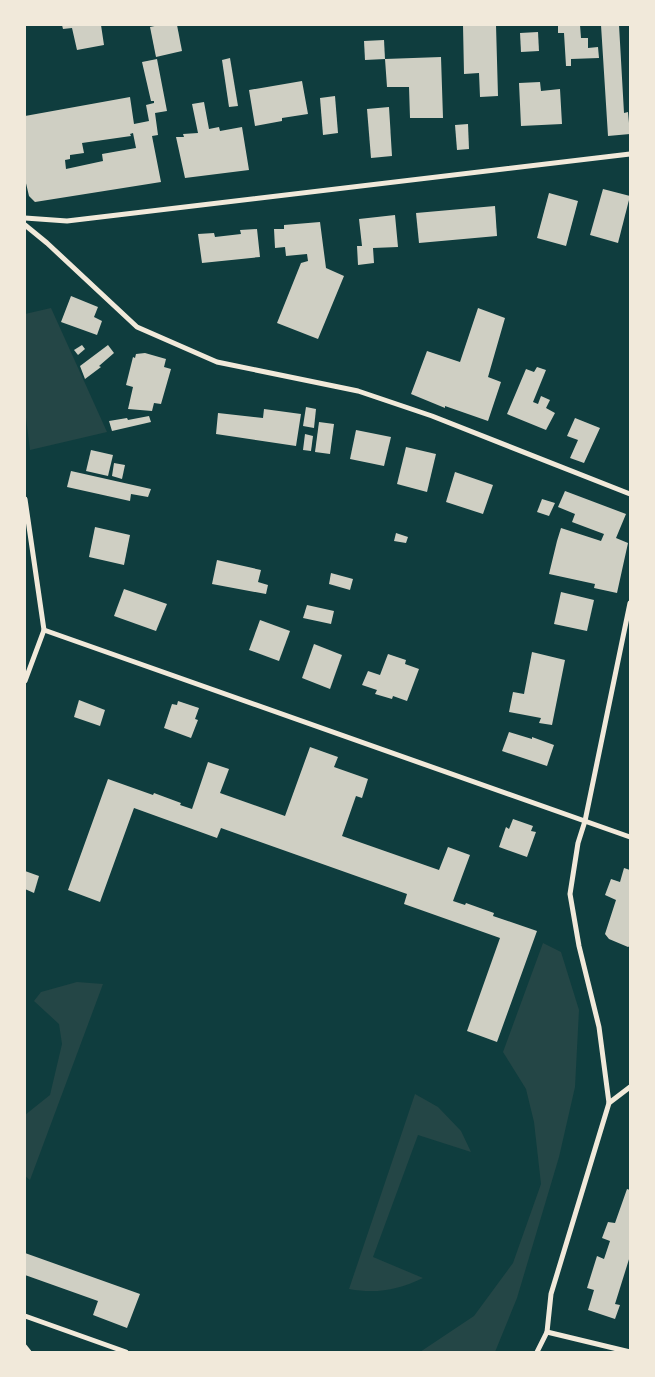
<svg xmlns="http://www.w3.org/2000/svg" width="655" height="1377" viewBox="0 0 655 1377" font-family="'Times New Roman',serif">
<rect width="100%" height="100%" fill="#0f3d3e"/>
<!-- green -->
<g fill="#244646">
<polygon points="51,308 107,432 30,450 25,410 25,314"/>
<polygon points="543,943 561,952 579,1010 575,1087 559,1157 517,1298 495,1352 420,1352 474,1316 513,1263 541,1184 534,1122 526,1089 503,1052"/>
<polygon points="77,982 103,984 30,1180 25,1176 25,1115 50,1095 62,1044 59,1024 34,1001 41,992"/>
<path d="M415 1094 438 1107 461 1131 471 1152 418 1135 373 1257 423 1278C398 1290 376 1294 349 1289Z"/>
</g>
<!-- building -->
<g fill="#cfcfc3" fill-rule="evenodd">
<polygon points="62,25 101,25 104,45 77,50 72,28 63,29"/>
<polygon points="159,25 177,25 182,51 156,57 150,27"/>
<polygon points="463,25 496,25 498,96 480,97 479,73 464,74"/>
<polygon points="558,25 580,25 581,38 588,38 588,48 598,47 599,58 571,59 571,66 566,66 564,33 558,33"/>
<polygon points="601,25 619,25 624,113 628,112 630,134 608,136"/>
<polygon points="538,32 539,51 521,52 520,33"/>
<polygon points="384,40 385,59 365,60 364,41"/>
<polygon points="441,57 443,118 410,118 409,87 387,87 385,59"/>
<polygon points="230,58 238,106 229,107 222,60"/>
<path d="M157 59 167 111 155 113 158 135 152 136 161 182 35 202 29 196 25 179V116L130 97 134 124 149 121 146 105 154 103V101H151L142 62ZM133 133 136 148 102 154 103 161 66 169 65 160 70 159V155L84 153 82 143 131 136 130 134Z"/>
<polygon points="302,81 308,114 282,118 282,121 255,126 249,90"/>
<polygon points="540,82 541,91 560,89 562,124 521,126 519,83"/>
<polygon points="335,96 338,133 323,135 320,98"/>
<polygon points="204,102 209,129 219,127 220,131 242,127 249,170 185,178 176,137 184,137 183,134 198,133 192,104"/>
<polygon points="389,107 392,156 371,158 367,109"/>
<polygon points="468,124 469,149 457,150 455,125"/>
<polygon points="603,189 630,196 618,243 590,235"/>
<polygon points="549,193 578,201 566,246 537,238"/>
<polygon points="495,206 497,236 419,243 416,213"/>
<polygon points="395,215 398,247 373,248 374,263 358,265 357,246 362,246 359,219"/>
<polygon points="320,222 326,268 344,276 318,339 277,323 301,263 308,261 307,254 286,256 285,247 275,248 274,229 284,229 284,225"/>
<polygon points="257,229 260,257 202,263 198,234 214,233 215,237 241,234 240,230"/>
<polygon points="71,296 98,307 94,317 102,321 97,335 61,322"/>
<polygon points="478,308 505,318 488,377 501,382 488,421 445,406 445,408 411,394 427,351 460,362"/>
<polygon points="82,345 85,349 78,355 74,350"/>
<polygon points="108,345 114,353 99,366 101,367 85,379 80,366"/>
<polygon points="145,353 166,359 164,367 171,369 161,404 154,403 152,411 128,409 133,387 126,385 133,357 135,358 136,354"/>
<polygon points="537,367 546,370 533,402 538,404 541,396 550,400 546,408 555,413 546,430 507,414 526,369 534,372"/>
<polygon points="306,407 316,409 314,428 303,426"/>
<polygon points="264,409 301,414 296,446 216,434 218,413 263,418"/>
<polygon points="149,416 151,422 112,431 109,421 127,418 128,420"/>
<polygon points="575,418 600,428 584,463 570,458 578,440 567,436"/>
<polygon points="319,422 334,424 330,454 315,452"/>
<polygon points="356,430 391,437 384,466 350,459"/>
<polygon points="305,434 313,436 311,451 303,450"/>
<polygon points="406,447 436,454 427,492 397,484"/>
<polygon points="91,450 113,455 108,476 86,471"/>
<polygon points="114,463 125,465 122,479 112,476"/>
<polygon points="71,471 151,489 148,497 131,494 130,501 67,487"/>
<polygon points="455,472 493,485 483,514 446,502"/>
<polygon points="565,491 626,514 616,538 628,543 617,593 594,588 595,584 549,574 557,541 561,528 601,541 604,534 572,522 575,514 558,507"/>
<polygon points="542,499 555,503 549,516 537,512"/>
<polygon points="95,527 130,535 124,565 89,557"/>
<polygon points="396,533 408,537 406,543 394,541"/>
<polygon points="217,560 261,570 258,582 268,585 266,594 212,584"/>
<polygon points="331,573 353,579 350,590 329,584"/>
<polygon points="124,589 167,604 156,631 114,616"/>
<polygon points="561,592 594,600 587,631 554,624"/>
<polygon points="307,605 334,611 331,624 303,618"/>
<polygon points="260,620 290,631 279,661 249,650"/>
<polygon points="314,644 342,655 330,689 302,678"/>
<polygon points="532,652 565,660 552,725 539,723 541,718 509,712 513,692 524,694"/>
<polygon points="388,654 406,660 405,664 419,669 407,701 393,696 392,699 375,694 377,690 362,685 368,671 380,675"/>
<polygon points="79,700 105,710 100,726 74,717"/>
<polygon points="178,701 199,708 195,719 198,720 191,738 164,728 172,704 177,705"/>
<polygon points="509,732 532,739 532,737 554,745 547,766 502,751"/>
<polygon points="310,747 338,757 334,767 368,779 362,798 356,796 342,836 439,870 448,847 470,855 453,901 465,905 466,903 494,913 493,916 537,931 497,1042 467,1031 500,938 404,904 407,894 221,828 217,838 134,808 100,902 68,890 108,779 153,795 154,793 181,803 180,805 192,809 208,762 229,769 220,793 285,816"/>
<polygon points="513,819 533,826 531,831 536,832 527,857 499,847 506,827 509,829"/>
<polygon points="624,868 630,870 630,946 628,947 609,939 605,934 616,900 605,895 611,879 620,882"/>
<polygon points="25,871 39,876 34,893 25,889"/>
<polygon points="627,1189 630,1190 630,1256 615,1304 620,1305 615,1319 588,1310 594,1290 587,1288 597,1256 604,1259 610,1241 602,1238 608,1222 615,1223"/>
<polygon points="25,1253 140,1294 127,1328 93,1315 98,1301 25,1275"/>
</g>
<g fill="none" stroke-linecap="round" stroke-linejoin="round">
<!-- minor -->
<g stroke="#f1e9da" stroke-width="5">
<polyline points="25,218 67,221 630,154"/>
<polyline points="25,225 47,243 137,327 217,362 358,391 432,416 630,494"/>
<polyline points="25,499 44,630 25,681"/>
<polyline points="44,630 630,837"/>
<polyline points="609,1103 599,1027 579,946 570,894 578,843 585,821 630,603"/>
<polyline points="25,1316 126,1352"/>
<polyline points="547,1332 630,1352"/>
<polyline points="25,1347 29,1352"/>
<polyline points="537,1352 547,1332 551,1294 609,1103 630,1087"/>
</g>
</g>
<!-- border -->
<rect width="655" height="1377" fill="none" stroke="#f1e9da" stroke-width="52"/>
</svg>
